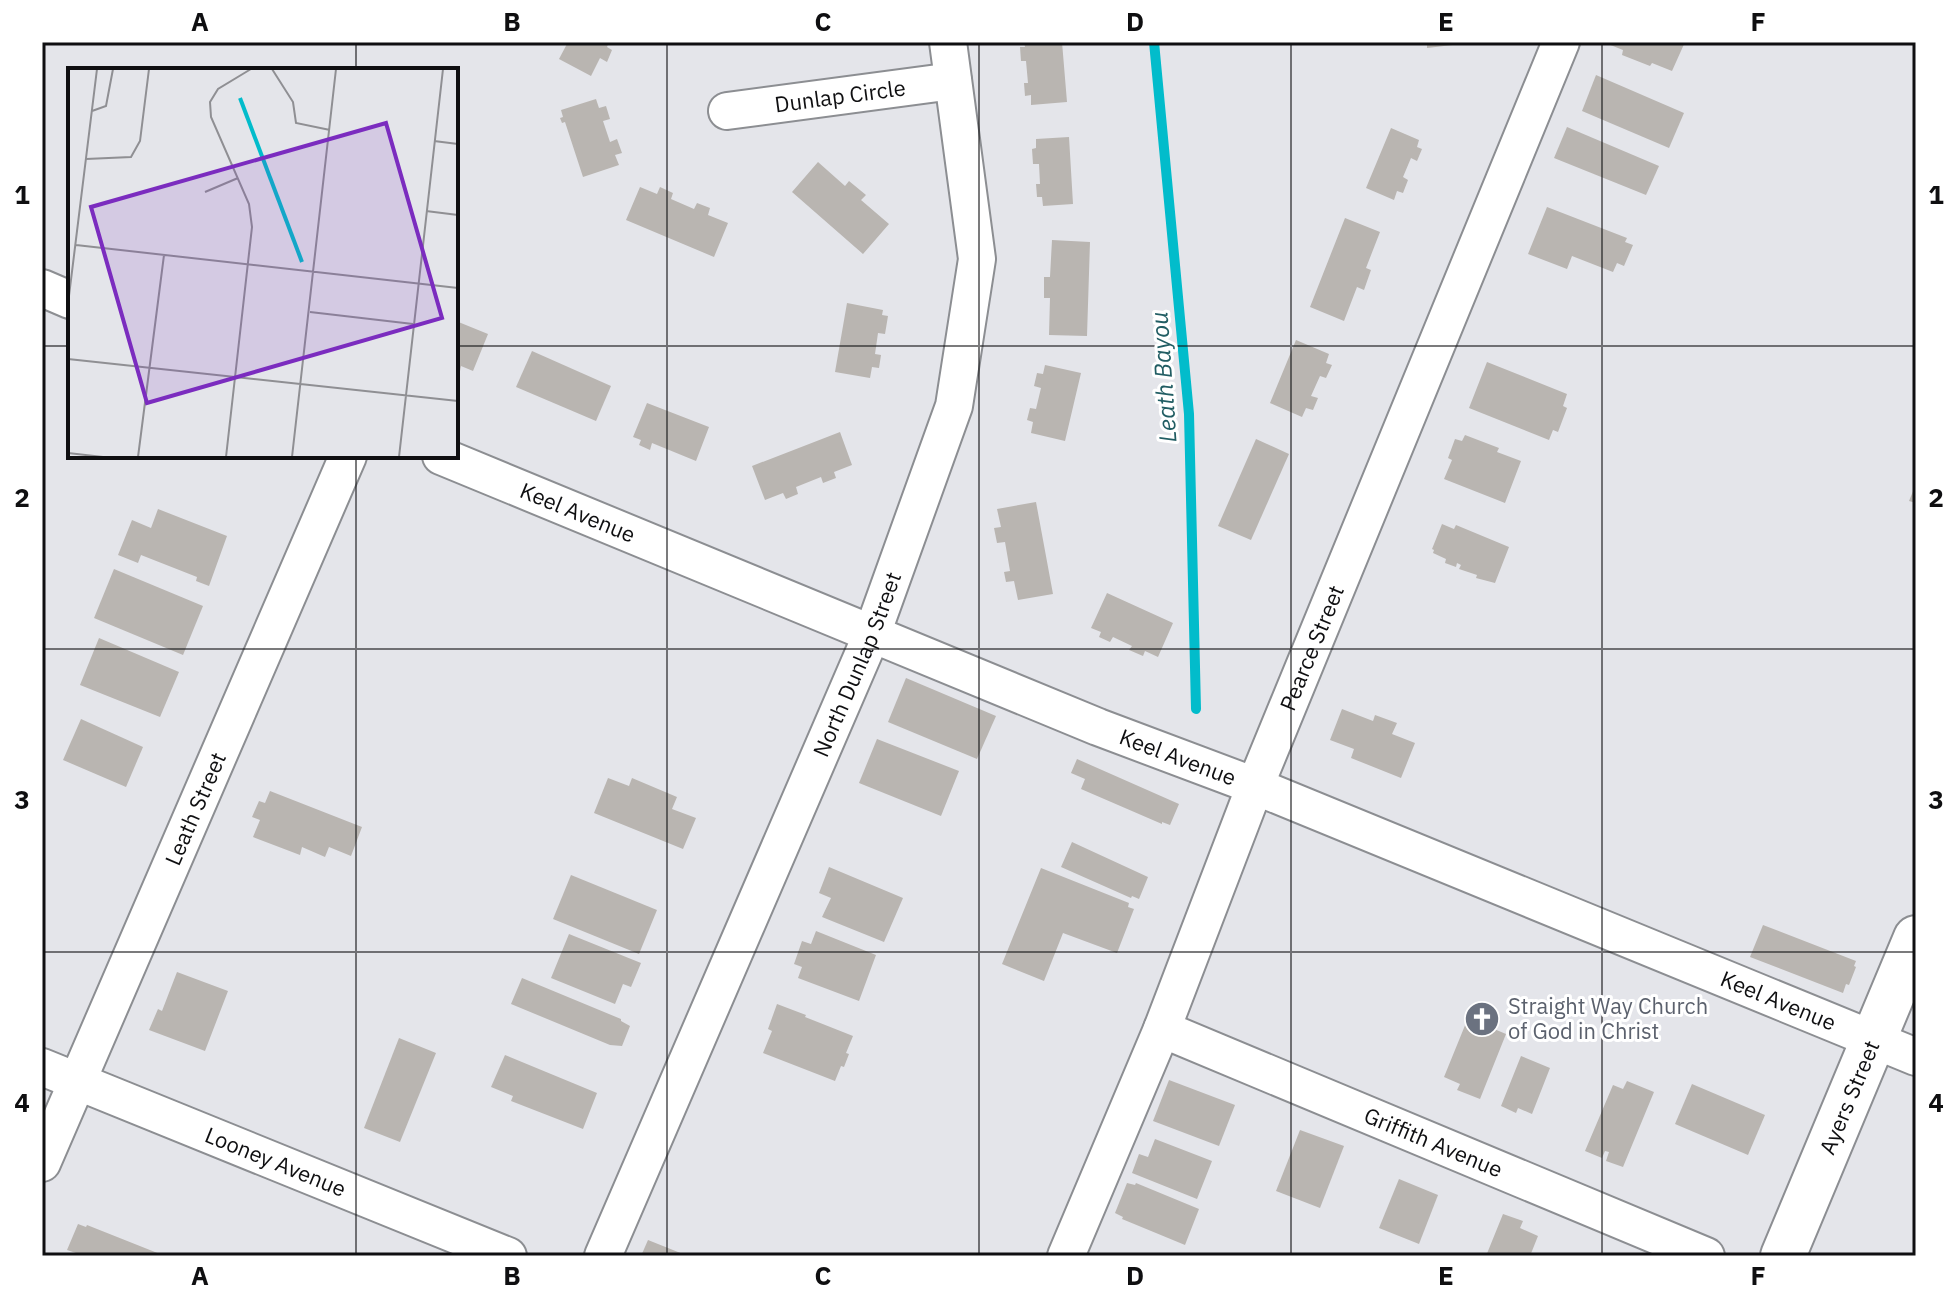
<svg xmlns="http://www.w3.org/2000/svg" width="1958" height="1298" viewBox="0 0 1958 1298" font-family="'IBM Plex Sans',sans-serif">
<rect width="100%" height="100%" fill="#e4e5ea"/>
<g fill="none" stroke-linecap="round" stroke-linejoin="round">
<!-- stream -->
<polyline stroke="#02bccb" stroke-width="10" points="1154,42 1189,414 1196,709"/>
</g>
<!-- building -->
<g fill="#b9b5b1">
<polygon points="568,42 609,42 607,47 612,50 607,62 600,58 591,76 559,59"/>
<polygon points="1024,42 1062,42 1067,102 1031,105 1031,95 1025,96 1024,83 1028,83 1026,61 1021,61 1020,47 1025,47"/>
<polygon points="1427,42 1461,42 1461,44 1427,48"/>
<polygon points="1609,42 1685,42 1672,71 1652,63 1650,66 1622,55 1623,50 1608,44"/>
<polygon points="1596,75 1684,113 1669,148 1582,111"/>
<polygon points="596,99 599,108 606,106 610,119 603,121 610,142 617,139 622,153 615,155 619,165 583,177 565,122 562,123 560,118 563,117 561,110"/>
<polygon points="1567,127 1659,166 1646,195 1554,158"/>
<polygon points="1391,128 1419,140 1417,147 1422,149 1417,161 1411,158 1403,177 1408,180 1403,193 1397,191 1394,200 1366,188"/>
<polygon points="1069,137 1073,204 1043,206 1042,197 1037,197 1036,184 1040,184 1039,164 1033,164 1032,149 1036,148 1036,139"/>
<polygon points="818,162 845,186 849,181 866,195 861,200 889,224 863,254 792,192"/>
<polygon points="640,187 657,194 660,187 673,193 671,199 694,209 697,203 710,208 708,215 728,223 714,257 626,220"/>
<polygon points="1547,207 1627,238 1625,242 1633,245 1624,266 1617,263 1613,272 1572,256 1567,269 1528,254"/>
<polygon points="1345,218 1380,232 1366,268 1371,270 1364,290 1357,287 1344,321 1310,307"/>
<polygon points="1052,240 1090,242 1087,336 1049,335 1050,298 1044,298 1044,277 1050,277"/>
<polygon points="847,303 883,310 882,315 888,316 885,334 878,333 875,354 881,355 879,368 872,367 870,378 835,372"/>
<polygon points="456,321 488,334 473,371 461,366 460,371 456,369"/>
<polygon points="1296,340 1329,354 1326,363 1332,365 1326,378 1320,376 1311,396 1318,398 1313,410 1306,408 1302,417 1270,403"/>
<polygon points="532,351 611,386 596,421 516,387"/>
<polygon points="1487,362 1567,394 1563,406 1567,408 1558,432 1553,430 1549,440 1469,408"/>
<polygon points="1045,365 1081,373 1065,441 1031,433 1033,422 1027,420 1030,408 1036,409 1041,388 1034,386 1037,373 1043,374"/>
<polygon points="647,403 709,427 696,461 652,443 650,450 639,445 641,440 633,437"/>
<polygon points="840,432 852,465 834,472 836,478 823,483 821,477 796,487 798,494 786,499 783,493 765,500 752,466"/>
<polygon points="1465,435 1499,448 1497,452 1521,461 1505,503 1444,479 1452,460 1448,458 1455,439 1462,441"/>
<polygon points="1256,439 1289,454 1251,540 1218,526"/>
<polygon points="1916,484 1916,503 1909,501"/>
<polygon points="1036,502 1053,594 1018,600 1014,581 1006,582 1004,572 1010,571 1005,542 997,543 994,528 1001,527 997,509"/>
<polygon points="158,509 227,536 209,586 196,581 197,577 141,555 138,563 118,555 132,520 151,528"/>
<polygon points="1442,524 1454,529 1456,525 1509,547 1495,583 1476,578 1477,575 1459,569 1461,565 1457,563 1456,567 1445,563 1446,559 1433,553 1434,550 1432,549"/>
<polygon points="114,569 203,606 183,655 94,618"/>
<polygon points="1107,593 1173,623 1158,657 1145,651 1143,656 1129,650 1132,646 1113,637 1110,642 1099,637 1101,632 1091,628"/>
<polygon points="99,638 179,672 160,717 80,685"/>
<polygon points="906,678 996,716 977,759 888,722"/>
<polygon points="1342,709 1373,721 1375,715 1397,723 1392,734 1415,743 1401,778 1351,758 1354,749 1330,740"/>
<polygon points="81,719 143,747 126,787 63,760"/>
<polygon points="877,739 959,771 941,816 859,783"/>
<polygon points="1077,759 1179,804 1170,825 1162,822 1162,824 1081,789 1085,779 1071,773"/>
<polygon points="608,778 629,786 632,778 677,797 672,809 696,818 683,849 594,813"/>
<polygon points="270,791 362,827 351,856 329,847 325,857 302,847 300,855 253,837 260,820 252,817 259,801 265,803"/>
<polygon points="1072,842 1148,877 1139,899 1132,896 1131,898 1061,867"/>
<polygon points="829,867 903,898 884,942 822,917 831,898 819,893"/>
<polygon points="1041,868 1129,903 1128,907 1134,909 1117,953 1063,933 1044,981 1002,964"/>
<polygon points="571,875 657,910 639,954 553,919"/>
<polygon points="1763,925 1856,961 1854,966 1856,967 1849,985 1846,984 1843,993 1750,957"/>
<polygon points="816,931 876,955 859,1001 798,978 802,967 794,964 802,941 811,944"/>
<polygon points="569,934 641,963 631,987 623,984 615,1004 551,978"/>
<polygon points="177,972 228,991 205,1051 149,1030 158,1009 162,1011"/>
<polygon points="522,978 621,1019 621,1021 630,1026 622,1046 610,1045 511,1004"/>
<polygon points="777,1004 806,1015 805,1017 853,1036 846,1053 849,1054 844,1067 841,1066 835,1081 763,1053 772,1031 768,1029"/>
<polygon points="1468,1018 1506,1034 1480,1099 1457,1090 1460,1084 1444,1077"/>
<polygon points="399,1038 436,1053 400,1142 364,1128"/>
<polygon points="505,1055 597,1093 583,1129 511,1101 513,1096 491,1087"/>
<polygon points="1521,1056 1550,1068 1532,1114 1518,1108 1516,1113 1501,1106"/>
<polygon points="1169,1080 1235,1105 1219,1146 1153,1121"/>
<polygon points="1627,1081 1654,1092 1623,1167 1606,1161 1609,1152 1605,1151 1602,1158 1585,1151 1613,1085 1623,1089"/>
<polygon points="1692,1084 1765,1115 1748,1155 1675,1124"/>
<polygon points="1300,1130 1344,1146 1320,1208 1276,1191"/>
<polygon points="1155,1139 1212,1161 1197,1199 1132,1173 1139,1154 1148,1157"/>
<polygon points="1399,1179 1438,1195 1419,1244 1379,1228"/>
<polygon points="1127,1183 1135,1185 1136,1183 1199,1209 1185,1245 1122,1219 1123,1217 1115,1213"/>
<polygon points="1503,1214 1523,1221 1520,1228 1538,1236 1530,1256 1486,1256"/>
<polygon points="78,1224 86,1227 87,1225 165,1256 75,1256 76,1253 67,1250"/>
<polygon points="648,1240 688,1256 641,1256"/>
</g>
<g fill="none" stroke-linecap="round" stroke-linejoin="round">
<!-- street casing -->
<g stroke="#8c8e92" stroke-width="40">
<g id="street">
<path id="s1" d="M727 111 953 81"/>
<polyline points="42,288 70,300"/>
<path id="s2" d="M441 456 1098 727 1255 786 1916 1057"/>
<path id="s3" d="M1162 1029 1706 1256"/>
<path id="s4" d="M42 1067 508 1256"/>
<path id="s5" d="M42 1163 348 456"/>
<path id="s6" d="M603 1256 872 634 954 406 977 259 948 42"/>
<path id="s7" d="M1066 1256 1162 1029 1255 786 1561 42"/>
</g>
</g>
<!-- secondary casing -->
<g stroke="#8c8e92" stroke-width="48">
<g id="secondary">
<path id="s8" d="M1783 1256 1916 938"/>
</g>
</g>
<!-- street -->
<use href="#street" stroke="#fff" stroke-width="36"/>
<!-- secondary -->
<use href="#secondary" stroke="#fff" stroke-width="44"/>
</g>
<!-- grid -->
<path fill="none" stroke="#0f0f11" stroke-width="2" stroke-opacity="0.55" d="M356 42V70M667 42V1256M979 42V1256M1291 42V1256M1602 42V1256M42 346H70M456 346H1916M356 456V1256M42 649H1916M42 952H1916"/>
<!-- icons -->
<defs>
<g id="church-disc" transform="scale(1.8)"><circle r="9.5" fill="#6b7280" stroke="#fff"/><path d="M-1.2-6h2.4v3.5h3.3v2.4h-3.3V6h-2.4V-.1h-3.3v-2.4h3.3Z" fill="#fff"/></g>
</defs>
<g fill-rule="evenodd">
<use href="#church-disc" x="1482" y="1019"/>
</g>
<g text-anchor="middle" stroke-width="6" stroke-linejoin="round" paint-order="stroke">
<!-- street labels -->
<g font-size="22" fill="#0f0f11" stroke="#fff">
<text dy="8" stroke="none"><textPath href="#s1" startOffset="114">Dunlap Circle</textPath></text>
<text dy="8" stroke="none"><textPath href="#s2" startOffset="148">Keel Avenue</textPath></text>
<text dy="8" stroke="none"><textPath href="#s7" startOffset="656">Pearce Street</textPath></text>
<text dy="8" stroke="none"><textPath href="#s6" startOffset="644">North Dunlap Street</textPath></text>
<text dy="8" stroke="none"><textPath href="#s2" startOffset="796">Keel Avenue</textPath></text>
<text dy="8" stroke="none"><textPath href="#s5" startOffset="386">Leath Street</textPath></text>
<text dy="8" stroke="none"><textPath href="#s2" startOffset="1444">Keel Avenue</textPath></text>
<text dy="8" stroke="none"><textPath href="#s8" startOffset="172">Ayers Street</textPath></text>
<text dy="8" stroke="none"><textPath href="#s3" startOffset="294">Griffith Avenue</textPath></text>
<text dy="8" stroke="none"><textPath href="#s4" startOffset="252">Looney Avenue</textPath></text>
</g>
<!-- worship labels -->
<g font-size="22" fill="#5b616d" stroke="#fff" text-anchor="start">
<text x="1508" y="1014">Straight Way Church<tspan x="1508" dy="25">of God in Christ</tspan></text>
</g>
<!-- water labels -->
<g font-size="24" font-style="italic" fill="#215d63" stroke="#fff">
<text transform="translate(1164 377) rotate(-94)" y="8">Leath Bayou</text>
</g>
</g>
<!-- overview -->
<g transform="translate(68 68)">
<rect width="390" height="390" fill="#e4e5ea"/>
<path fill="none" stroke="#02bccb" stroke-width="4" d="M172 30 234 194"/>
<path fill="none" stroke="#8f8f93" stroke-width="2" d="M204 1 225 34 228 55 262 62M24 43 38 38 45 1M366 73 390 76M18 91 63 89 72 73 81 1M137 124 170 110M358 143 390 147M8 177 390 220M0 236 29 1M242 244 345 256M0 291 390 333M0 385 35 389M70 389 96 187M158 389 184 159 181 136 143 49 142 34 150 21 183 1M224 389 268 1M331 389 375 1"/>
<path fill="#7b2cbf" fill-opacity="0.15" stroke="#7b2cbf" stroke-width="4" d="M318 55 374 250 79 335 23 139Z"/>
<rect width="390" height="390" fill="none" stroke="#0f0f11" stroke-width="4"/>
</g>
<!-- border -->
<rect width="1958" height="1298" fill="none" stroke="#ffffff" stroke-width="88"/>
<rect x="44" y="44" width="1870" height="1210" fill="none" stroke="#0f0f11" stroke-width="3"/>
<g font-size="26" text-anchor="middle" font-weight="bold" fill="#0f0f11">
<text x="200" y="31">A</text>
<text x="512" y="31">B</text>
<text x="823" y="31">C</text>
<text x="1135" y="31">D</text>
<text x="1446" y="31">E</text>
<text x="1758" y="31">F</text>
<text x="22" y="204">1</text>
<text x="1936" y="204">1</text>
<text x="22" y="507">2</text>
<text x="1936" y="507">2</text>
<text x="22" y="809">3</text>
<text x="1936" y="809">3</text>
<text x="22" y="1112">4</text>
<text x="1936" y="1112">4</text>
<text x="200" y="1285">A</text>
<text x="512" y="1285">B</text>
<text x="823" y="1285">C</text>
<text x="1135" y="1285">D</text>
<text x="1446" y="1285">E</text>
<text x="1758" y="1285">F</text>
</g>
</svg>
